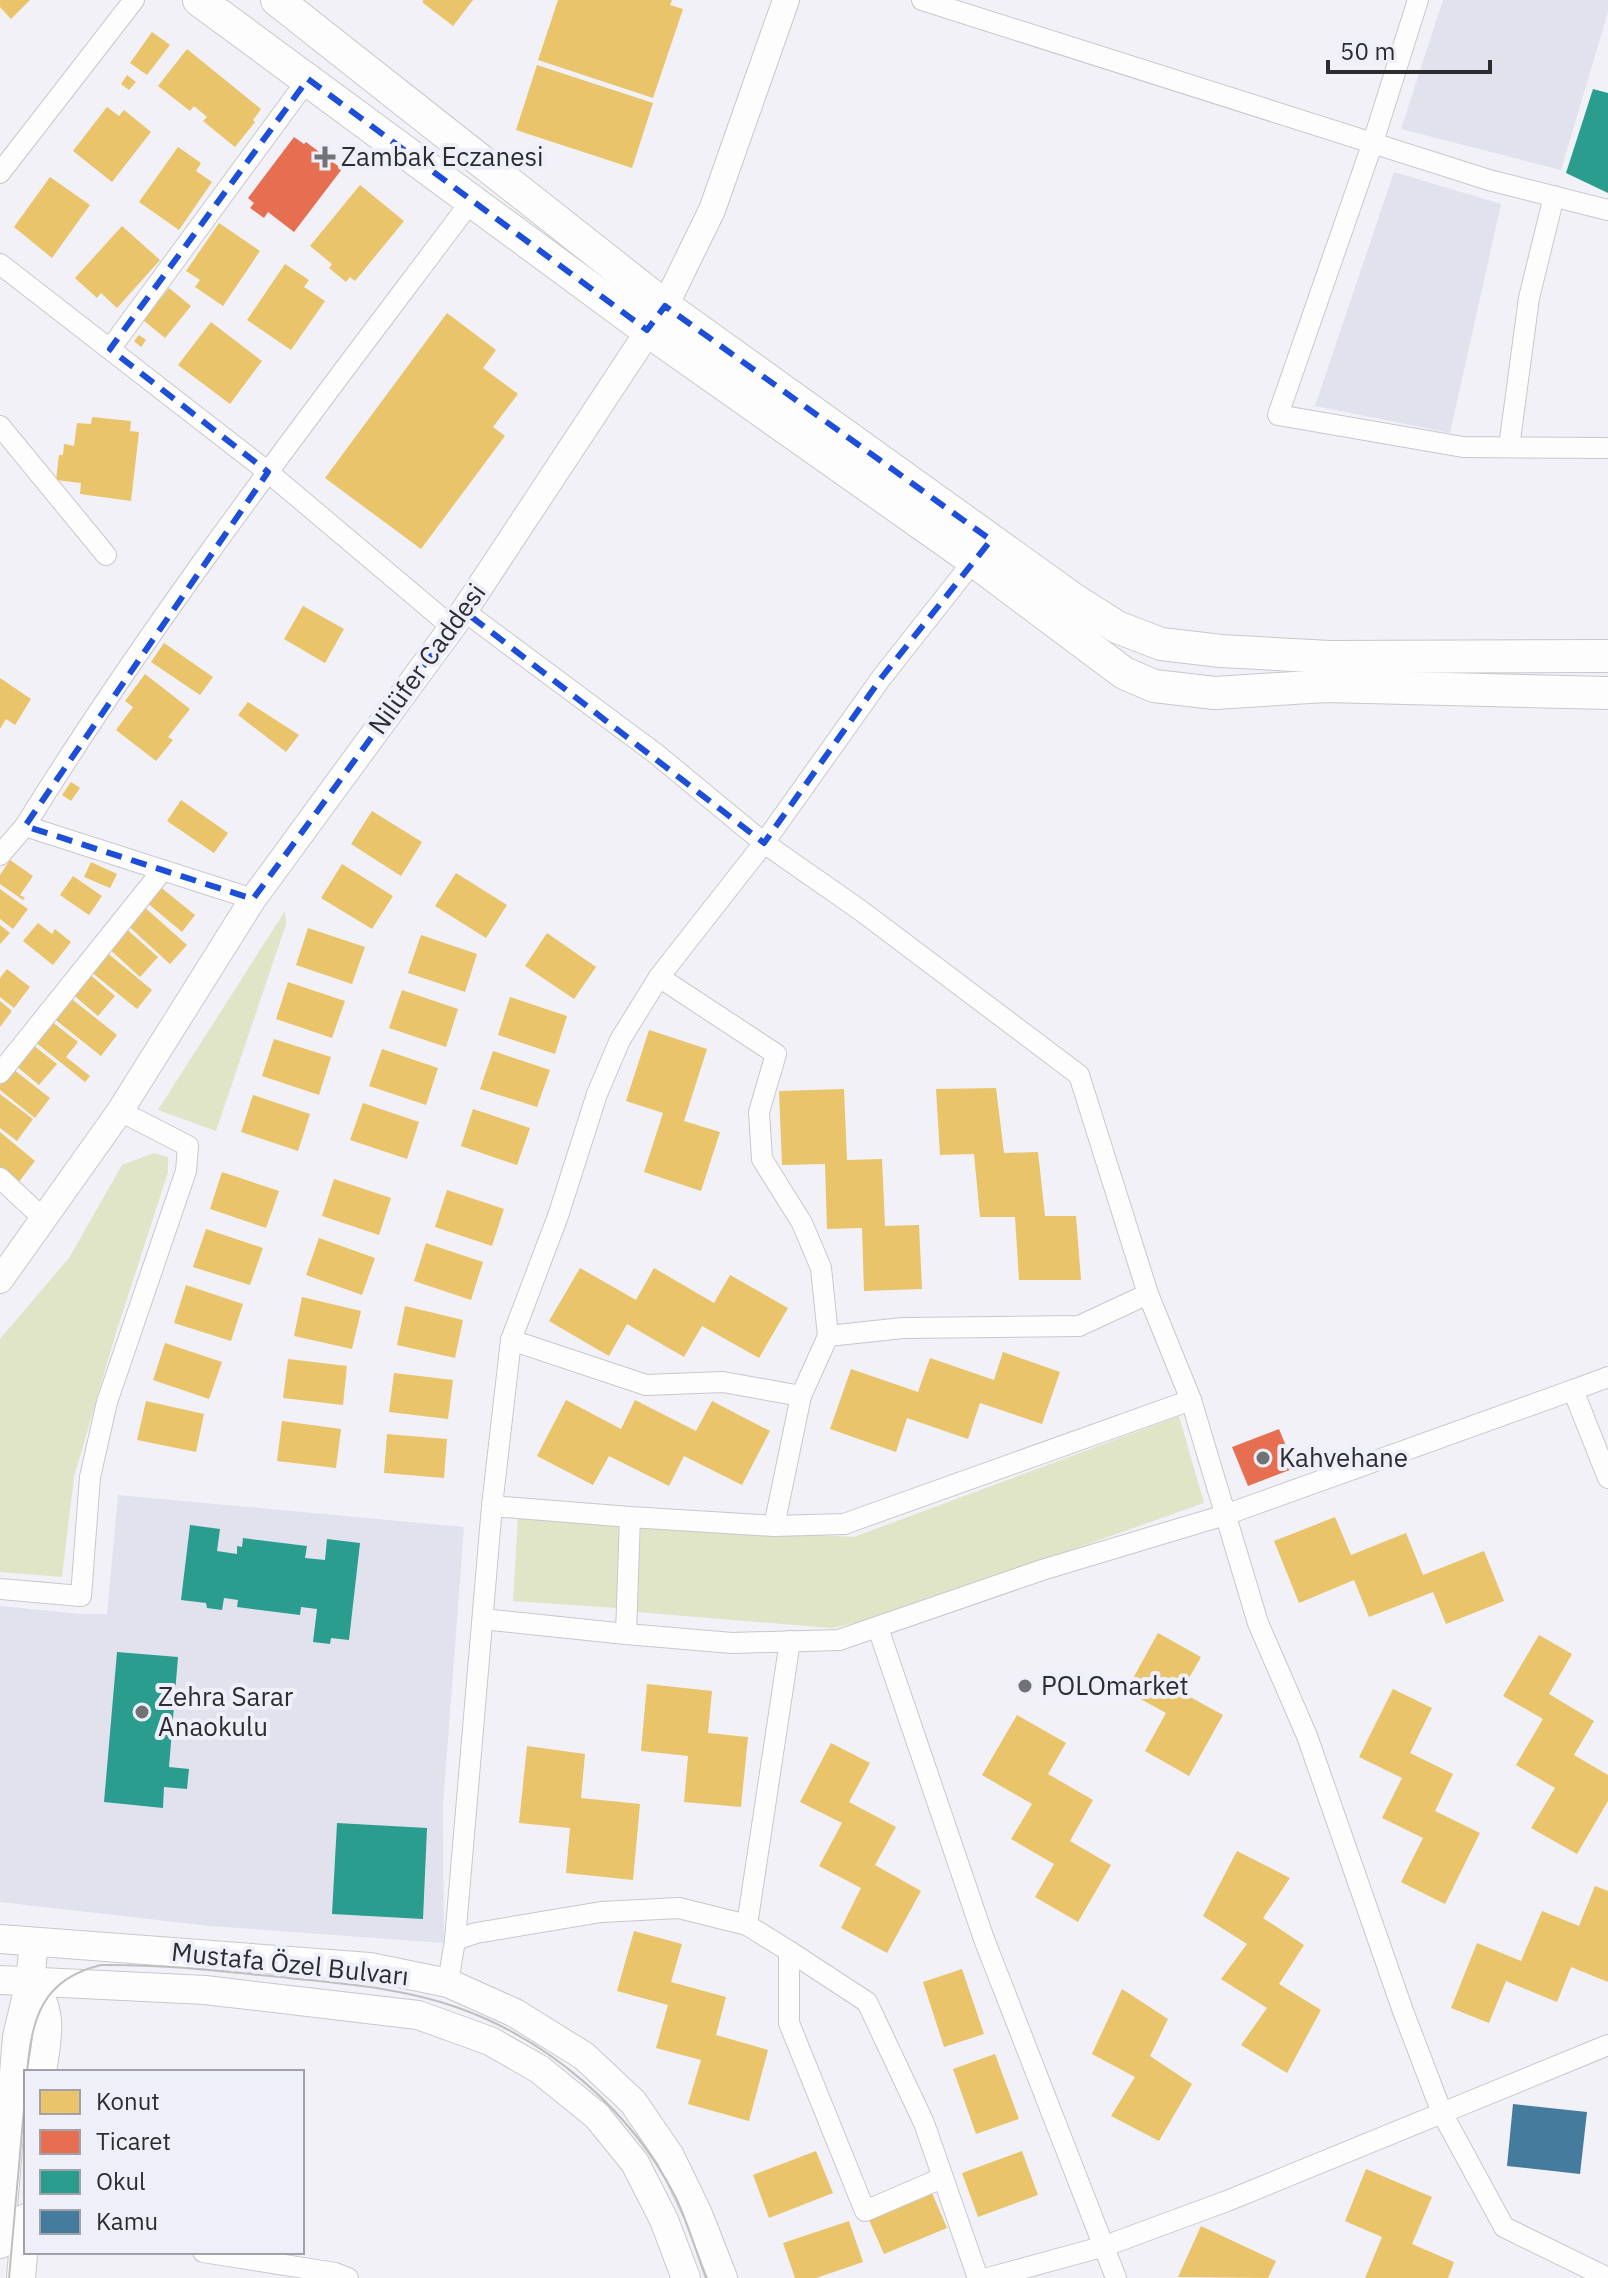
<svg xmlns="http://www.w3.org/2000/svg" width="1608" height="2278" viewBox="0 0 1608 2278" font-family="'IBM Plex Sans',sans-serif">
<rect width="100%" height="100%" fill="#f1f1f7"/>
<!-- built -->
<g fill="#e2e2ee">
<polygon points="1443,0 1608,0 1608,12 1561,170 1401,129"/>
<polygon points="1394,172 1501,204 1450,433 1315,406"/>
<polygon points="118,1495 464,1527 443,1806 444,1943 210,1926 0,1902 0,1606 81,1614 107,1614"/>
</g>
<!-- green -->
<g fill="#e0e5c7">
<polygon points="285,911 286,924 216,1131 158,1110"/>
<polygon points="154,1153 168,1157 168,1172 115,1336 74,1477 62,1577 0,1572 0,1339 69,1258 122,1165"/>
<polygon points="1179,1416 1204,1503 882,1617 832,1628 636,1612 641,1526 854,1537"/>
<polygon points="518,1517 622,1523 617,1608 513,1601"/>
</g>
<!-- homes -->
<g fill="#e9c46a">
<polygon points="0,0 30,0 11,19 0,7"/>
<polygon points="424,0 473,0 453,26 422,2"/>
<polygon points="558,0 672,0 670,5 683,9 653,98 538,60"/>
<polygon points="152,32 170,45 147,75 130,63"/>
<polygon points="187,49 261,109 253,120 255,122 235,147 203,121 207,117 194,106 190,111 158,86"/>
<polygon points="537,65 653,103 632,168 516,130"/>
<polygon points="127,75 136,82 129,90 121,84"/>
<polygon points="107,107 119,116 124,110 151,132 112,182 73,151"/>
<polygon points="178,147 201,163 196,171 212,182 179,230 139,202"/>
<polygon points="50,177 90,205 52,258 14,227"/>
<polygon points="360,185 404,221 355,281 350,277 346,282 329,268 332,264 310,246"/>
<polygon points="219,223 260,251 223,306 195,287 200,280 186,271"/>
<polygon points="122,226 160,260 117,308 101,293 97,298 75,278"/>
<polygon points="285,264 309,280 304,287 325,301 291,350 247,320"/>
<polygon points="169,288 191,306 165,338 143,320"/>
<polygon points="447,313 496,350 483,368 518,394 493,427 505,436 421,549 325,478"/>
<polygon points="211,322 262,361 230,404 178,365"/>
<polygon points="139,335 146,340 141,347 134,341"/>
<polygon points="92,417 131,421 130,431 139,432 131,501 80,494 81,483 56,480 59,455 63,455 64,444 74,446 77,423 91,424"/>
<polygon points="303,606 344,629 325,663 284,639"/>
<polygon points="164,643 213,677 200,695 151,662"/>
<polygon points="145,674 190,709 168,737 173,740 156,761 116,730 133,707 125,701"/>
<polygon points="0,678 31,699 15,725 6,719 0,729"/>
<polygon points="248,702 299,735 286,752 238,715"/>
<polygon points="71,782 80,788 71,801 62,795"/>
<polygon points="181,800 228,833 214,853 167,821"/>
<polygon points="372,811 422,842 401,876 351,844"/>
<polygon points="10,860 33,876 20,895 25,898 23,900 0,884 0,875"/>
<polygon points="91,862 117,874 110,888 84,877"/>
<polygon points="342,864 393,896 372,929 321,898"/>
<polygon points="456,873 507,905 486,938 435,906"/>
<polygon points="73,876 102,896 89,915 60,895"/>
<polygon points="158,885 195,915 182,932 145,901"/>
<polygon points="0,889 28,909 13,929 0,919"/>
<polygon points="142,905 187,945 170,964 125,923"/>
<polygon points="38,923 52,934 55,929 71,942 53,965 23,941"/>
<polygon points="0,925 10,933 0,944"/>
<polygon points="123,926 158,957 140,977 106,946"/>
<polygon points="308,928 365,947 352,984 296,965"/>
<polygon points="547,933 596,967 574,999 525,966"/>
<polygon points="421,935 477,954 465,992 408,973"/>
<polygon points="105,951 152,990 137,1009 90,971"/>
<polygon points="7,969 30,987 14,1008 0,997 0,978"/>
<polygon points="87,972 115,996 98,1016 70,992"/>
<polygon points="288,982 345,1001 332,1038 276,1019"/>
<polygon points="402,990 458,1009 446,1047 389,1028"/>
<polygon points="68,996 117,1035 101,1056 52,1017"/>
<polygon points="510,997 567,1016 555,1054 498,1035"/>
<polygon points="0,1001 12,1011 0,1027"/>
<polygon points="51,1021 78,1042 66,1057 90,1076 85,1082 34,1041"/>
<polygon points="649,1030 707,1049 684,1121 720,1132 701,1191 644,1172 663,1113 626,1101"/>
<polygon points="274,1039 331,1057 319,1095 262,1076"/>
<polygon points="33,1045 57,1064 39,1085 16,1066"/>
<polygon points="382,1049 438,1068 426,1105 369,1086"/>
<polygon points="493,1051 550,1070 537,1107 480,1089"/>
<polygon points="13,1069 50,1098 35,1118 0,1090 0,1085"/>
<polygon points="996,1088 1004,1153 1038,1152 1045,1216 1076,1216 1081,1280 1019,1280 1015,1217 980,1217 974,1154 940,1155 936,1089"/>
<polygon points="844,1089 847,1160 882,1159 885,1226 919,1225 922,1289 864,1291 862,1228 827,1229 825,1164 782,1165 779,1091"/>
<polygon points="0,1094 33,1119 17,1141 0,1128"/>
<polygon points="253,1095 310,1114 298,1151 241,1132"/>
<polygon points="363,1103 419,1122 407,1159 350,1140"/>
<polygon points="473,1109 530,1128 517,1165 461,1146"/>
<polygon points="0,1132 35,1161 18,1183 0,1169"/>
<polygon points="222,1172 279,1191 266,1228 210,1209"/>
<polygon points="334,1179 391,1198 379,1235 322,1216"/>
<polygon points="447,1190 504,1209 492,1246 435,1227"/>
<polygon points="206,1229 263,1248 250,1285 193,1267"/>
<polygon points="319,1238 375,1258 362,1295 306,1275"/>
<polygon points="426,1243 483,1262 471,1300 414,1281"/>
<polygon points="580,1268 636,1300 654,1268 714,1303 730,1275 788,1308 759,1358 702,1326 684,1357 627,1324 609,1356 549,1321"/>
<polygon points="186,1285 243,1304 231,1341 174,1323"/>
<polygon points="302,1297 361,1311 352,1349 294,1336"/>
<polygon points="405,1306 463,1320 455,1358 397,1345"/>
<polygon points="165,1343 222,1362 209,1399 153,1380"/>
<polygon points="1003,1352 1060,1372 1042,1424 980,1403 968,1439 907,1418 896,1452 830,1429 851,1369 918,1392 930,1358 994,1380"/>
<polygon points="288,1359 347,1366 343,1405 283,1398"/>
<polygon points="394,1373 453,1380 448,1419 389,1412"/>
<polygon points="566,1400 621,1429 635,1400 696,1431 712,1401 770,1431 742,1485 684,1456 669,1486 609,1456 593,1485 537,1456"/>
<polygon points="146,1401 204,1414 196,1452 137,1440"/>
<polygon points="282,1421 341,1429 336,1468 277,1461"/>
<polygon points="387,1434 447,1439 444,1478 384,1473"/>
<polygon points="1335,1517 1351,1555 1406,1533 1423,1575 1484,1551 1504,1601 1446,1624 1433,1592 1369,1617 1354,1580 1299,1603 1274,1541"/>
<polygon points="1158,1633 1201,1657 1181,1692 1223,1715 1189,1776 1145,1751 1166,1713 1126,1691"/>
<polygon points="1539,1635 1572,1654 1549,1694 1594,1721 1574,1755 1608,1775 1608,1801 1577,1854 1531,1828 1555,1788 1516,1765 1543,1719 1503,1696"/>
<polygon points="647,1684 712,1691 708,1733 748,1737 741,1807 684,1802 688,1756 641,1751"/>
<polygon points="1393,1689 1432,1708 1410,1753 1453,1774 1435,1811 1480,1833 1445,1904 1401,1882 1423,1838 1382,1818 1402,1778 1359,1757"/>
<polygon points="1017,1715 1066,1743 1048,1774 1093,1800 1070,1841 1111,1865 1078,1922 1035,1897 1054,1864 1011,1839 1032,1804 982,1775"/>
<polygon points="831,1743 870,1763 849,1802 896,1827 875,1865 921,1891 887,1953 841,1928 861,1888 819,1866 842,1823 800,1802"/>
<polygon points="527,1746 585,1754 581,1798 640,1804 633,1880 566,1873 570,1828 519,1823"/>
<polygon points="1237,1851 1290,1878 1263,1918 1304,1945 1279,1984 1321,2010 1287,2073 1241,2045 1267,2008 1221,1979 1247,1944 1203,1916"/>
<polygon points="1595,1886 1608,1891 1608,1982 1571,1967 1557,2002 1506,1981 1489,2023 1451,2008 1477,1943 1521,1961 1542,1911 1579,1926"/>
<polygon points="634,1931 682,1944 671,1982 726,1997 716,2035 768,2050 749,2121 688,2104 701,2060 656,2048 668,2005 617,1991"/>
<polygon points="962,1969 984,2034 944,2047 923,1982"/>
<polygon points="1122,1989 1168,2019 1150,2056 1192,2084 1159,2141 1111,2116 1135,2077 1092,2054"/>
<polygon points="995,2054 1019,2119 976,2134 953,2069"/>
<polygon points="816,2151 833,2193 769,2218 753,2175"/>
<polygon points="1022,2151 1038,2195 978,2217 962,2173"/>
<polygon points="1366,2169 1432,2197 1412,2244 1454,2262 1448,2278 1365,2278 1382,2237 1345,2221"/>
<polygon points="929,2186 947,2228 884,2254 866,2213"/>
<polygon points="849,2221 863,2262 816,2278 795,2278 783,2243"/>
<polygon points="1201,2226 1276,2261 1268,2278 1178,2277"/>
</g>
<!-- shops -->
<g fill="#e76f51">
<polygon points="294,137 304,144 306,142 342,169 294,232 268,212 264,218 250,208 254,203 248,198"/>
<polygon points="1279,1429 1295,1468 1248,1486 1232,1447"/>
</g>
<!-- schools -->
<g fill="#2a9d8f">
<polygon points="1593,89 1608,93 1608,193 1566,173"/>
<polygon points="190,1525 220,1529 217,1551 237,1554 237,1546 242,1547 243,1538 307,1546 305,1558 325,1560 327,1539 360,1543 349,1640 331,1638 330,1644 313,1642 317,1609 301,1607 300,1615 237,1607 238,1600 224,1598 222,1610 207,1608 206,1603 181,1600"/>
<polygon points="117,1652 178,1657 169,1767 189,1769 187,1789 164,1787 163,1808 104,1802"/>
<polygon points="337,1823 427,1828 423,1919 332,1914"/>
</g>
<!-- public -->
<polygon fill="#457b9d" points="1513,2104 1587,2112 1580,2174 1507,2166"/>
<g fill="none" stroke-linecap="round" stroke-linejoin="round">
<!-- minor casing -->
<g stroke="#c8c8cc" stroke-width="22">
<g id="minor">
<polyline points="922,0 1489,180 1608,210"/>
<polyline points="1418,0 1373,142 1278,415 1463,447 1608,448"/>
<polyline points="0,173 134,0"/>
<polyline points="0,264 268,472 452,627"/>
<polyline points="110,349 308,79"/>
<polyline points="0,426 106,555"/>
<polyline points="1509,447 1529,298 1554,196"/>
<polyline points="464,611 655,753 764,843 860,910 1079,1075 1148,1294 1079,1326 903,1328 828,1336 821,1268 802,1223 762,1159 759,1112 776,1054 659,977"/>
<path d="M25 826C160 608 318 405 472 200"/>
<polyline points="0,855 25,826 253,899"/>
<polyline points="0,1073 162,871"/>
<polyline points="0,1178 45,1220"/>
<polyline points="1148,1294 1191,1400 1258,1623 1307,1736 1403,2011 1442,2113 1504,2227 1608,2278"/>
<polyline points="511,1340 646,1385 723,1382 801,1396"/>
<polyline points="1573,1390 1608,1377"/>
<polyline points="492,1506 630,1517"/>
<polyline points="774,1526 844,1524 1191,1400"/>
<polyline points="0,1589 81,1596 90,1477 107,1402 186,1171 188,1146 120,1111"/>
<polyline points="483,1619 626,1634 630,1517 774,1526 801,1396 828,1336"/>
<polyline points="878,1628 984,1939 1116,2278"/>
<polyline points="626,1634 732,1643 839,1640 1042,1570 1225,1515 1573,1390 1608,1478"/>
<polyline points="747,1925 790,1641"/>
<polyline points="789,1951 789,2023 865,2211 942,2178"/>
<polyline points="448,1983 455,1940"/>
<polyline points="203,2252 335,2273 348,2278"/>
<polyline points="978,2278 924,2123 867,2002 789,1951 747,1925 679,1908 601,1912 476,1933 455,1940 492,1506 511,1340 558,1216 597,1094 620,1040 659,977 764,843 882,677 979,554"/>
<polyline points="988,2278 1105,2246 1227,2201 1608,2045"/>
</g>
</g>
<!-- tertiary casing -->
<g stroke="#c8c8cc" stroke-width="28">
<polyline id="tertiary" points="0,1280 120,1111 253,899 464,611 665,306 712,210 786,0"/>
</g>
<!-- secondary casing -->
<g stroke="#c8c8cc" stroke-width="30">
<g id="secondary">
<polyline points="0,1939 370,1967 448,1983 515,2013 584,2056 633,2102 670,2156 698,2214 723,2278"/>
<polyline points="0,1980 205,1990 418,2015 490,2041 539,2069 597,2116 635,2163 664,2220 686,2278"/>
<path d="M30 1982C55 2009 47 2039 42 2072"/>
<polyline points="0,2244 17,2037 30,1982 34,1942"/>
<polyline points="21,2278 26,2218"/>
</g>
</g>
<!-- primary casing -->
<g stroke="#c8c8cc" stroke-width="34">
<g id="primary">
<polyline points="199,0 647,330 973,560 1124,673 1154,686 1215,693 1326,686 1608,693"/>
<polyline points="277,0 665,306 1073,599 1117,627 1161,644 1221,651 1330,657 1608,656"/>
</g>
</g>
<!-- minor -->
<use href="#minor" stroke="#fdfdfe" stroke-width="20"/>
<!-- tertiary -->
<use href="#tertiary" stroke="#fdfdfe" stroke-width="26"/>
<!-- secondary -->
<use href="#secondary" stroke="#fdfdfe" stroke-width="28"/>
<!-- primary -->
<use href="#primary" stroke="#fdfdfe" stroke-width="32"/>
<!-- tram -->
<g stroke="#bfbfc0" stroke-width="2">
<path d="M27 2072C32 2018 42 1979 101 1965 163 1964 227 1972 289 1978 345 1984 402 1988 456 2007 548 2039 632 2111 676 2198 688 2223 696 2252 706 2278"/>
<polyline points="9,2278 26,2086"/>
</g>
</g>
<!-- marked area -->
<path fill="none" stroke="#1d4ed8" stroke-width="6" stroke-dasharray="16 10" stroke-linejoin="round" d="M308 79 647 330 665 306 991 540 882 677 764 843 464 611 253 899 25 826 268 472 110 349Z"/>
<!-- markers -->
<g fill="#717276" stroke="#efeff9" stroke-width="3">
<path d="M321 145h8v8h8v8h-8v8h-8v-8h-8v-8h8z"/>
<circle cx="1263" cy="1458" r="8"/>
<circle cx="1025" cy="1686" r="8"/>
<circle cx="142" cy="1712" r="8"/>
</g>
<g text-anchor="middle" stroke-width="8" stroke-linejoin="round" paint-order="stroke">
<!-- poi labels -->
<g font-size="26" fill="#2c2d30" stroke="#efeff9" text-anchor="start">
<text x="341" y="166">Zambak Eczanesi</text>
<text x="1279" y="1467">Kahvehane</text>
<text x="1041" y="1695">POLOmarket</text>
<text x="158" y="1706">Zehra Sarar<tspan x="158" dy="30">Anaokulu</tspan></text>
</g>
<!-- street labels -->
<g font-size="26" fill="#2c2d30" stroke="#efeff9">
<text transform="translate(427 659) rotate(-54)" y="9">Nilüfer Caddesi</text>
<text transform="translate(290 1964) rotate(6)" y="9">Mustafa Özel Bulvarı</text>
</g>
</g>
<!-- legend -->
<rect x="24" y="2070" width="280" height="184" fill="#efeff9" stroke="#a1a1a9" stroke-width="2"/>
<rect x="40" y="2090" width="40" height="24" fill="#e9c46a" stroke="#a1a1a9" stroke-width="2"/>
<text x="96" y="2110" font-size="24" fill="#2c2d30">Konut</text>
<rect x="40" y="2130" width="40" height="24" fill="#e76f51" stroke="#a1a1a9" stroke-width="2"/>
<text x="96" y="2150" font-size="24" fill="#2c2d30">Ticaret</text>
<rect x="40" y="2170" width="40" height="24" fill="#2a9d8f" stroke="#a1a1a9" stroke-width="2"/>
<text x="96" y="2190" font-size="24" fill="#2c2d30">Okul</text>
<rect x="40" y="2210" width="40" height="24" fill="#457b9d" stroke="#a1a1a9" stroke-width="2"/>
<text x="96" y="2230" font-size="24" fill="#2c2d30">Kamu</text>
<!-- scale -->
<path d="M1328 60v12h162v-12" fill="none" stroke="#2c2d30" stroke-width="4"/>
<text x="1340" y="60" font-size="24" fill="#2c2d30" stroke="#efeff9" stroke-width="6" paint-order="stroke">50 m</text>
</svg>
